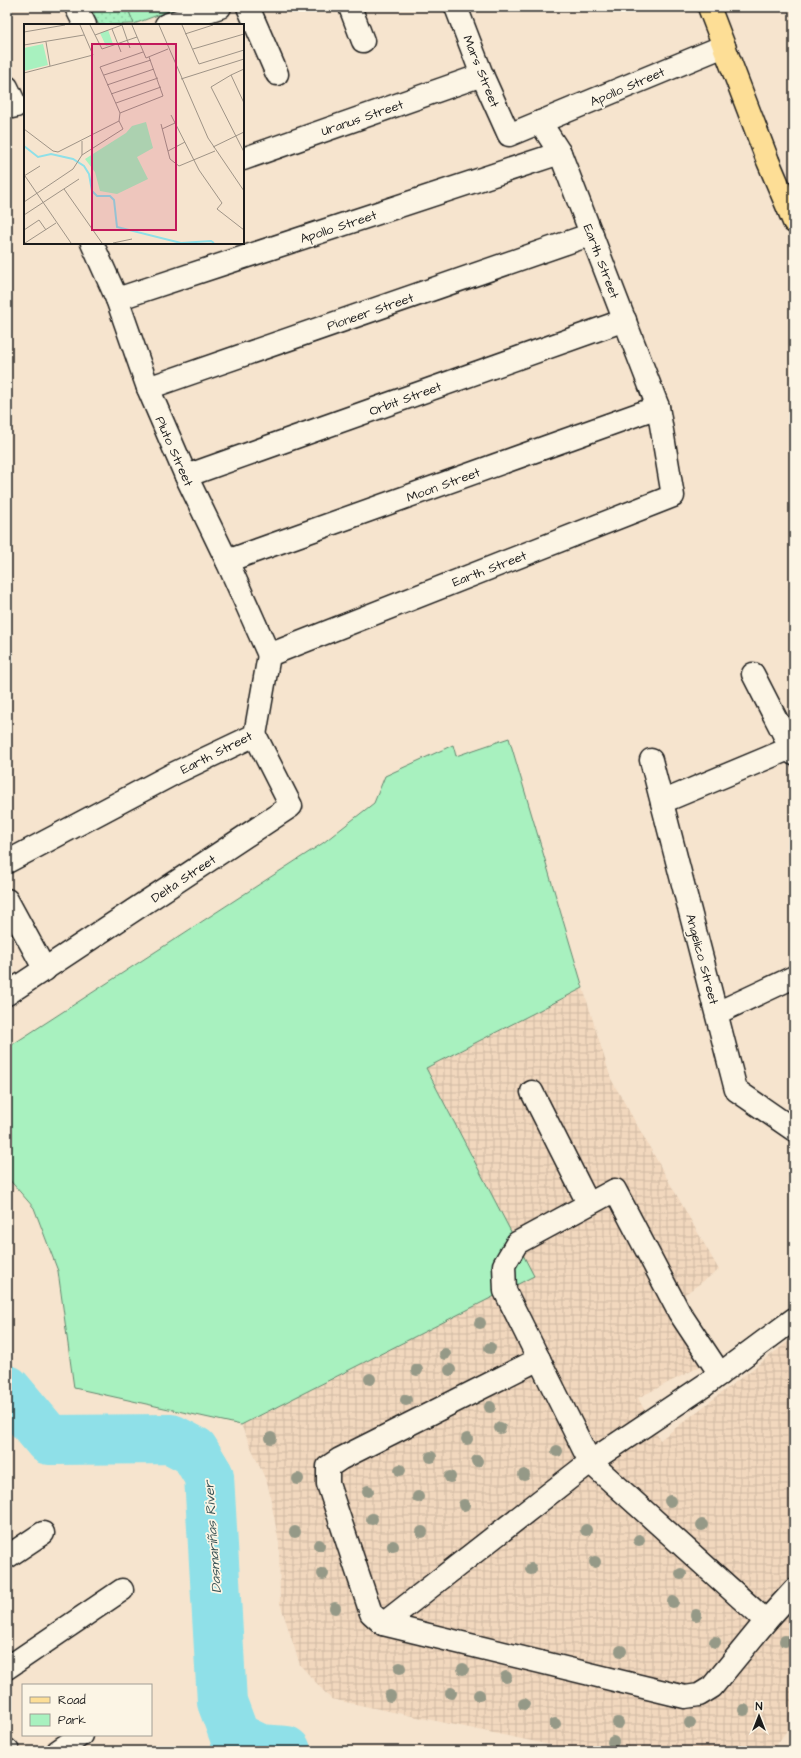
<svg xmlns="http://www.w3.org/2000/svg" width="801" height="1758" viewBox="0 0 801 1758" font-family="'Architects Daughter',sans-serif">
<defs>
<pattern id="industrial-grid" width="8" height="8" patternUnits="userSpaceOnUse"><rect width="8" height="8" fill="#f2d8be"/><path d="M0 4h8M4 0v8" fill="none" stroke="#cfb9a3"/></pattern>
<pattern id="park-dots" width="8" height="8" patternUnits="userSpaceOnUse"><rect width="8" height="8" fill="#a8f1bf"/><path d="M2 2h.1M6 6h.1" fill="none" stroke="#90cea4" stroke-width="1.8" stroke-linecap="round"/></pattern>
</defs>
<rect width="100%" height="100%" fill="#f6e4ce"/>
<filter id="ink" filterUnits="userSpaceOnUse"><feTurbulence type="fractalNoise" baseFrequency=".025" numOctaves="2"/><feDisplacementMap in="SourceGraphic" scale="8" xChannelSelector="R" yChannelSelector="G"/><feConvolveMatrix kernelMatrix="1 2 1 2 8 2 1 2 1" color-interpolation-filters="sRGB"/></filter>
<g filter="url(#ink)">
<!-- industrial -->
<polygon fill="url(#industrial-grid)" points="583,988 611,1079 719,1270 681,1297 711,1361 638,1398 660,1440 794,1337 794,1721 772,1751 579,1751 331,1699 300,1665 280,1603 279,1543 268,1485 241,1425 533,1276 426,1068"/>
<!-- green -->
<g fill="#a8f1bf" stroke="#62866e">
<polygon points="127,7 179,7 134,24"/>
<polygon points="509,738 583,988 426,1068 534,1276 241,1425 74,1388 58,1271 34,1208 7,1177 7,1048 323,843 374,803 385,776 453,745 456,756"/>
</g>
<!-- park -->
<polygon fill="url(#park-dots)" stroke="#62866e" points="89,7 127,7 134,24 99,25"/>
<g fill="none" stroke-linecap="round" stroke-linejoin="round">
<!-- river -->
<polyline stroke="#8fe0e8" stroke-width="50" points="7,1390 49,1440 171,1439 194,1451 209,1476 222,1702 235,1737 260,1749 286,1751"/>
<!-- minor casing -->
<g stroke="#1c1c1c" stroke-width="25">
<g id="minor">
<polyline points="76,7 85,25"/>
<polyline points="248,7 277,74"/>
<polyline points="350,7 363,41"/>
<polyline points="456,7 482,75 509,135 724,46"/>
<polyline points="166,25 220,7"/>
<polyline points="7,87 16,106 7,108"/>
<polyline points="243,159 482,75"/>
<polyline points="92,243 117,299 148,388 186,476 227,561 269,655"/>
<polyline points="117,299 560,153"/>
<polyline points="148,388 592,234"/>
<polyline points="186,476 625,320"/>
<polyline points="227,561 658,407"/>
<polyline points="269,655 673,496 658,407 560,153 540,122"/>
<polyline points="753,674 794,754"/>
<polyline points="651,760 736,1090 794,1130"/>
<polyline points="662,802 791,748"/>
<polyline points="7,862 175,773 255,735 269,655"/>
<polyline points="7,900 45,970"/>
<polyline points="7,994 291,806 255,735"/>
<polyline points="717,1013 794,977"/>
<polyline points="532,1092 588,1203"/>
<polyline points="539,1359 340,1459 328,1467 328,1484 371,1613 383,1624 685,1697 699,1695 712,1687 766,1621 794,1590"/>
<polyline points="720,1374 679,1312 615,1190 517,1243 504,1265 505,1291 590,1462 766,1621"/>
<polyline points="7,1557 43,1533"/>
<polyline points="383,1624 590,1462 705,1385 794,1319"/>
<polyline points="7,1668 122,1590"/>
<polyline points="7,1750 8,1751"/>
<polyline points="58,1751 81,1735"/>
</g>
</g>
<!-- major casing -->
<g stroke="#1c1c1c" stroke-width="25">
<polyline id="major" points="709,7 768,161 794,222"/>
</g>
<!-- minor -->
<use href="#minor" stroke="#fcf5e5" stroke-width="22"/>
<!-- major -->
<use href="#major" stroke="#fdde96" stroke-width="22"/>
</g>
<!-- trees -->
<g fill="#959987">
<circle cx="480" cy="1323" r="6"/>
<circle cx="490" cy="1348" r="6"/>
<circle cx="445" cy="1354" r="6"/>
<circle cx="417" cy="1370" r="6"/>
<circle cx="450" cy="1370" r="6"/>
<circle cx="370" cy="1379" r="6"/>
<circle cx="406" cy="1400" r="6"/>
<circle cx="490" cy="1407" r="6"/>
<circle cx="500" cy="1428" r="6"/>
<circle cx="271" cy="1438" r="6"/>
<circle cx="467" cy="1439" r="6"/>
<circle cx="557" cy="1451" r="6"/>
<circle cx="431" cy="1457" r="6"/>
<circle cx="477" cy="1461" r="6"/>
<circle cx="400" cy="1470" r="6"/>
<circle cx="524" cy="1475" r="6"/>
<circle cx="450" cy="1477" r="6"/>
<circle cx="298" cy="1479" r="6"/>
<circle cx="368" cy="1491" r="6"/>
<circle cx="418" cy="1497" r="6"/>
<circle cx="670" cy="1501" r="6"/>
<circle cx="464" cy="1505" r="6"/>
<circle cx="372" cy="1519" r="6"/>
<circle cx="702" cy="1525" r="6"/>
<circle cx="586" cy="1530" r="6"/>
<circle cx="295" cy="1532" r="6"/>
<circle cx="422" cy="1532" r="6"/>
<circle cx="639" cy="1540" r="6"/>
<circle cx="319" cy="1545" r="6"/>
<circle cx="393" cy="1546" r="6"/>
<circle cx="595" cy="1562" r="6"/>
<circle cx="531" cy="1569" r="6"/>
<circle cx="323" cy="1574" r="6"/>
<circle cx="681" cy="1574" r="6"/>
<circle cx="673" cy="1602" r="6"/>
<circle cx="335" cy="1608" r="6"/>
<circle cx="696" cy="1615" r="6"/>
<circle cx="785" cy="1641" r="6"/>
<circle cx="715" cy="1642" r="6"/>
<circle cx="621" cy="1651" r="6"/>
<circle cx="400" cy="1668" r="6"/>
<circle cx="463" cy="1669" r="6"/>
<circle cx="506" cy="1677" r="6"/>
<circle cx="451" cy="1693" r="6"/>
<circle cx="479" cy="1695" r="6"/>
<circle cx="390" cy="1696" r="6"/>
<circle cx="524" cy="1704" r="6"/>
<circle cx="744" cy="1710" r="6"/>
<circle cx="618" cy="1723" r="6"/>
<circle cx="690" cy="1723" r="6"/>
<circle cx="555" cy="1724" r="6"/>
<circle cx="613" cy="1742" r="6"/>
</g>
</g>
<g text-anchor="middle" stroke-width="3.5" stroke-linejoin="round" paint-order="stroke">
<!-- street labels -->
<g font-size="13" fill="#1c1c1c" stroke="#fcf5e5">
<text transform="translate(482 71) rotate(68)" y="5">Mars Street</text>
<text transform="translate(627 86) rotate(-23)" y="5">Apollo Street</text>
<text transform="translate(362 117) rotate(-19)" y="5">Uranus Street</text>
<text transform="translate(338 226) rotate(-18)" y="5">Apollo Street</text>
<text transform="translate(602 261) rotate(69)" y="5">Earth Street</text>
<text transform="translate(370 311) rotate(-19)" y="5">Pioneer Street</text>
<text transform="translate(405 398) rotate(-20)" y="5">Orbit Street</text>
<text transform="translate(175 451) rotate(66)" y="5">Pluto Street</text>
<text transform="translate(443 484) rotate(-20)" y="5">Moon Street</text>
<text transform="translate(489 568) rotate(-21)" y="5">Earth Street</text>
<text transform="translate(216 752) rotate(-27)" y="5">Earth Street</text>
<text transform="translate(183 878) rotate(-34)" y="5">Delta Street</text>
<text transform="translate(703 959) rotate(75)" y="5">Angelico Street</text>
</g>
<!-- water labels -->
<g font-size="14" font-style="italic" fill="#3e5759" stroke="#fcf5e5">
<text transform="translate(212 1537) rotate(-94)" y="5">Dasmariñas River</text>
</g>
</g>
<!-- overview -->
<g transform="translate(24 24)">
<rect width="220" height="220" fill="#f6e4ce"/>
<path d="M84 6 89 20 82 22 76 9ZM122 98 129 124 113 133 124 155 93 170 76 167 71 148 61 135 102 109 108 102Z" fill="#a8f1bf"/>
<path d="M19 20 24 41 0 47V24Z" fill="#a8f1bf"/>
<path fill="none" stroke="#8fe0e8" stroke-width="2" d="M0 122 14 133 27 130 49 135 60 142 65 150 68 167 73 172H86L90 176 93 203 157 219 187 217 190 219"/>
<path fill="none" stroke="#9f9487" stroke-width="1" d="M66 1 78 25 113 13M98 1 106 24M108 1 122 34 144 25M135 1 184 114 220 167M158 1 175 40 220 26M88 5 97 28M0 8 41 1M161 10 189 1M71 11 98 1M22 18 26 42M0 21 60 11M169 25 220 10M0 49 69 31 56 1M80 51 127 36M207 51 220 45M157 55 220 35M83 61 130 45M87 70 134 54M92 79 137 63M220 79 207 51 187 63 220 128M96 89 76 43 119 28M96 89 139 72 125 33M147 91 175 146 198 179 193 185 220 206M137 100 146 135 155 142 191 127M0 105 29 127 34 128 95 97 96 89M138 105 151 99M189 123 220 108M144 127 161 118M58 131 99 105 95 97M0 152 16 142M1 152 47 219M40 165 78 219M0 178 49 145 58 131V117M0 191 55 155M0 206 15 196 22 206M1 219 32 199M89 219 108 215"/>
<path fill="#c2185b" fill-opacity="0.15" stroke="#c2185b" stroke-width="2" d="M68 20H152V206H68Z"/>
<rect width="220" height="220" fill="none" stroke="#1c1c1c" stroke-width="2"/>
</g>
<!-- margin -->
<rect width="801" height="1758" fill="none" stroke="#fcf5e5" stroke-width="24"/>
<rect x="12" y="12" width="777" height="1734" fill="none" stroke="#1c1c1c" stroke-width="1.5" filter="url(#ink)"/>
<!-- legend -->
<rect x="22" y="1684" width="130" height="52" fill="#fcf5e5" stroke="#a29e95"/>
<rect x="30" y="1697" width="20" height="6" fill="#fdde96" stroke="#a29e95"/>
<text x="58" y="1704" font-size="12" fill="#1c1c1c">Road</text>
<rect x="30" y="1714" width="20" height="12" fill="#a8f1bf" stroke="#a29e95"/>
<text x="58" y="1724" font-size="12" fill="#1c1c1c">Park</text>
<!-- north arrow -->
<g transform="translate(759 1716)" stroke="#fcf5e5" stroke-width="3" paint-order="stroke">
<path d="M0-3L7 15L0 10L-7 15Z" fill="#1c1c1c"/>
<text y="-6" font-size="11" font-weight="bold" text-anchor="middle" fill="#1c1c1c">N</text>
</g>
</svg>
